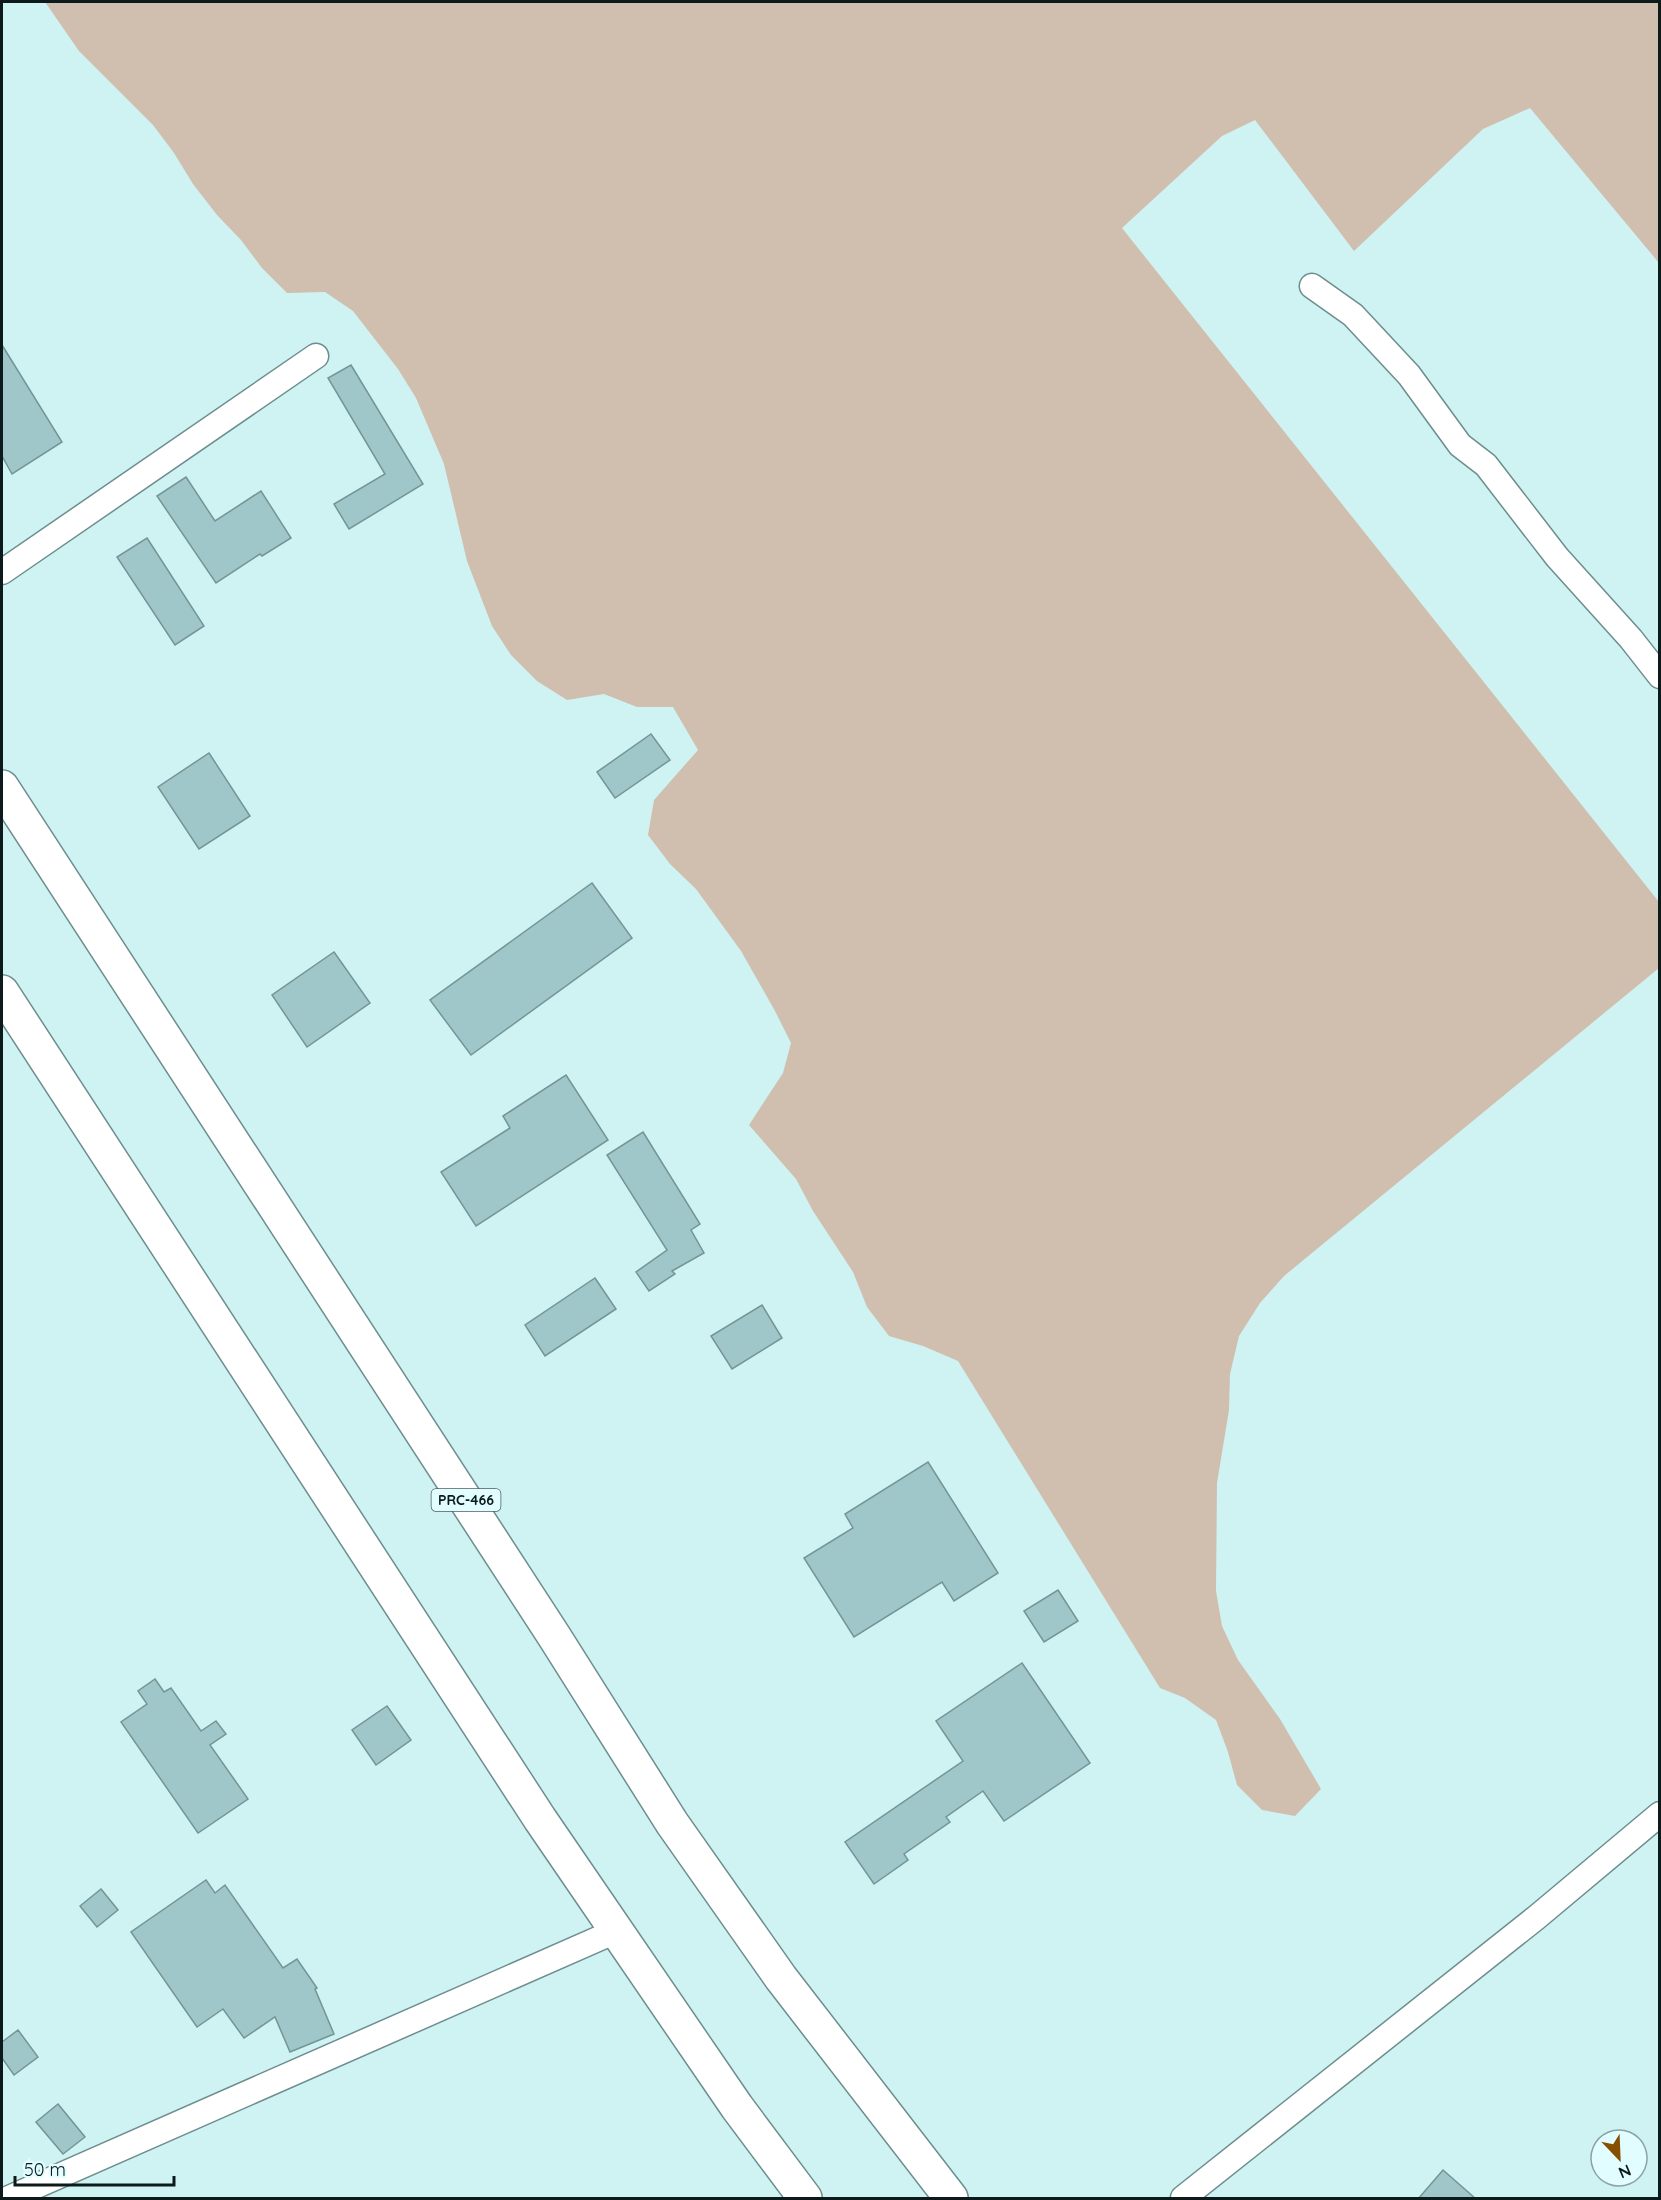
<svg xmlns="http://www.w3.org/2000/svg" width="1661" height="2200" viewBox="0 0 1661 2200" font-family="Quicksand,sans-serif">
<rect width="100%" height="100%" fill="#cff2f3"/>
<!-- green -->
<polygon fill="#d0bfaf" points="45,2 1659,2 1659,263 1530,108 1483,129 1354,251 1255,120 1222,136 1122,228 1659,902 1659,968 1284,1276 1260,1303 1239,1336 1230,1374 1229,1410 1217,1483 1216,1591 1222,1626 1238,1660 1280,1719 1321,1789 1295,1816 1262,1810 1237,1785 1228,1752 1216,1720 1185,1698 1160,1688 958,1361 923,1346 889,1336 867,1307 853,1272 813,1211 796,1179 749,1125 783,1073 791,1043 775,1011 741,951 696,889 670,864 648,835 654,800 698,750 673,707 637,707 604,694 567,700 537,681 511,655 492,626 467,561 444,464 416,398 398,369 353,311 325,292 287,293 262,268 241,240 217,215 193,184 174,153 153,125 79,51"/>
<!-- building -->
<g fill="#9fc7c9" stroke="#749596" stroke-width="1.5">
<polygon points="2,345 62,442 12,474 2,456"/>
<polygon points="351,365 423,484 349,529 334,504 385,474 328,378"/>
<polygon points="186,477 215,521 261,491 291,538 262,556 260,554 216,583 157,496"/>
<polygon points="147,538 204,626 175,645 117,557"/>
<polygon points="651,734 670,760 615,798 597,772"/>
<polygon points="209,753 250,816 199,849 158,787"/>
<polygon points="592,883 632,938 471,1055 430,1000"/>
<polygon points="334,952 370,1003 307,1047 272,995"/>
<polygon points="566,1075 608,1140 476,1226 441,1172 510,1128 503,1116"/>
<polygon points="643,1132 700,1224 691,1230 704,1253 672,1271 675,1274 649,1291 636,1272 667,1250 607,1155"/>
<polygon points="595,1278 616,1309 545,1356 525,1325"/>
<polygon points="762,1305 782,1338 732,1369 711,1336"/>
<polygon points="928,1462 998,1573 954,1601 942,1582 854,1637 804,1558 853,1528 845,1514"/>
<polygon points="1058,1590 1078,1621 1044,1642 1024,1611"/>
<polygon points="1022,1663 1090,1763 1004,1821 983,1791 946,1817 950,1822 904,1854 908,1860 874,1884 845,1842 963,1761 936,1721"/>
<polygon points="155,1679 164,1692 171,1688 201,1731 216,1721 226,1734 210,1745 248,1799 198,1833 121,1722 147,1704 138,1691"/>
<polygon points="387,1706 411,1740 376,1765 352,1730"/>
<polygon points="206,1880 215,1893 225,1885 283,1968 297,1959 317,1988 315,1989 334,2034 290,2052 275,2017 244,2038 223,2009 197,2027 131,1932"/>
<polygon points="101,1889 118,1910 97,1927 80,1906"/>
<polygon points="18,2030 38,2057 14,2075 2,2058 2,2042"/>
<polygon points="58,2104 85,2137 63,2154 36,2122"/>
<polygon points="1443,2170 1476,2199 1418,2199"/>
</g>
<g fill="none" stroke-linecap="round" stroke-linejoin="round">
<!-- street casing -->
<g stroke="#6d8d8e" stroke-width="27">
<g id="street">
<polyline points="1312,286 1353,315 1409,375 1460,445 1486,465 1557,557 1631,639 1660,676"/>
<polyline points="2,572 316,356"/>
<polyline points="9,2198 616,1931"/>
<polyline points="1183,2198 1537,1917 1660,1814"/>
</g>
</g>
<!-- highway casing -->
<g stroke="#6d8d8e" stroke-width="36">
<g id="highway">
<polyline points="2,787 554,1636 672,1823 781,1978 951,2198"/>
<polyline points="2,992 540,1819 737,2107 805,2198"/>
</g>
</g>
<!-- street -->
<use href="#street" stroke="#fff" stroke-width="24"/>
<!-- highway -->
<use href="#highway" stroke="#fff" stroke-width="33"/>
</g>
<g text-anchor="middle" stroke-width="6" stroke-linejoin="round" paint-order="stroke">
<!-- shield labels -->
<rect fill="#e1fdff" stroke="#4d5e5f" stroke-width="1.5" x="431.5" y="1489" width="69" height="22" rx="4.5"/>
<g font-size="14" font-weight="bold" fill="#0d1a1b">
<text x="466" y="1505">PRC-466</text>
</g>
</g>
<!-- border -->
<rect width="1661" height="2200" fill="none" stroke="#0d1a1b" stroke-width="6"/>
<!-- north arrow -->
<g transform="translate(1619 2158) rotate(157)"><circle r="28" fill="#e1fdff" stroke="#8ca2a4" stroke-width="1.5"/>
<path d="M0-4.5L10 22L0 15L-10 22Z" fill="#875000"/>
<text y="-9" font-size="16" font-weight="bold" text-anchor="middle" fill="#0d1a1b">N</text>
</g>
<!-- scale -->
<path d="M15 2176v9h159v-9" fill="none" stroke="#0d1a1b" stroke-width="3"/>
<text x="24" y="2176" font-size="18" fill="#0d1a1b" stroke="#e1fdff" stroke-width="4.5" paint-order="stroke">50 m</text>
</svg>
